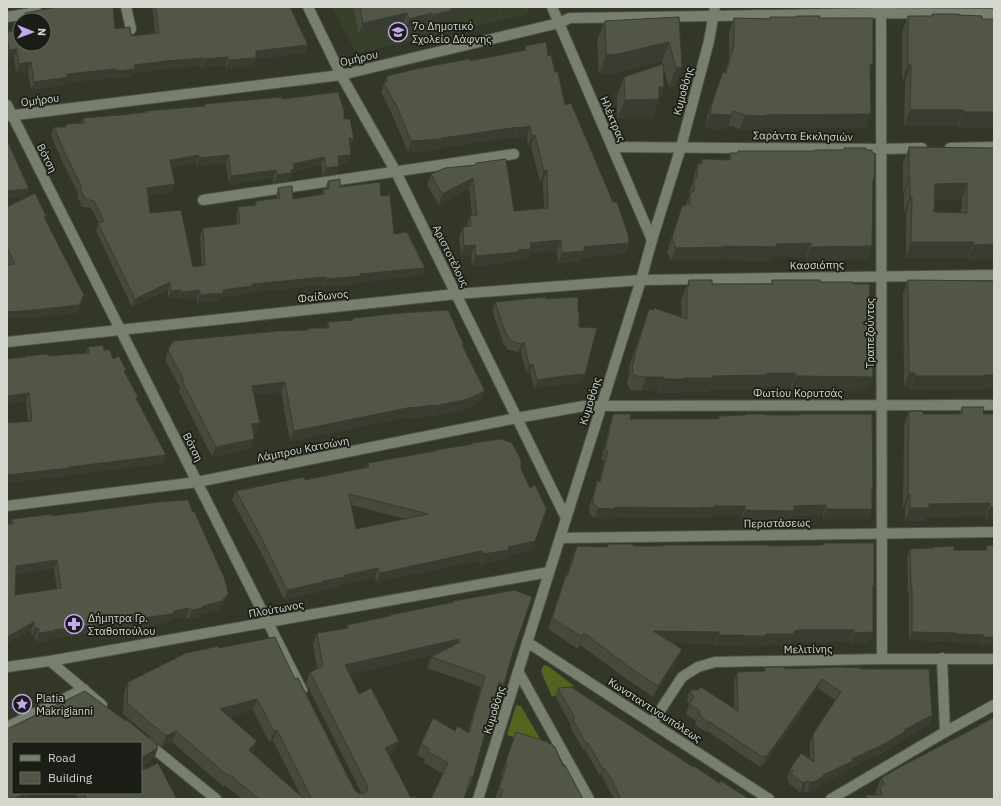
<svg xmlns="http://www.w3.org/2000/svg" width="1001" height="806" viewBox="0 0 1001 806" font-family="'IBM Plex Sans',sans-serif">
<rect width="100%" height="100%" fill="#333728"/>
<!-- built -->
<polygon fill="#383f2a" points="332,7 528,7 528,13 525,15 358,53 354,49"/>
<!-- green -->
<g fill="#53641f">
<polygon points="544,665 548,666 574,686 552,697 542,674 541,670"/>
<polygon points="516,705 521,706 546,749 507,735"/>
</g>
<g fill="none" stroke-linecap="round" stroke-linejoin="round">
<!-- minor casing -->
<g stroke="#4e5345" stroke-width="12">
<g id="minor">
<polyline points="126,7 131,29"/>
<polyline points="308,7 341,75 396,172 566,518"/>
<polyline points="552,7 652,240"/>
<polyline points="881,7 882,659"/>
<polyline points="7,17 37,12"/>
<polyline points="7,105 302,690"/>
<polyline points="7,116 341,75 559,23 570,18 714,16 881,13 994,14"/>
<polyline points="612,147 881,149 922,148"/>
<polyline points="950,148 994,147"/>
<polyline points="203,200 514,154"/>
<polyline points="7,342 456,294 641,280 994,275"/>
<polyline points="7,506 197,482 517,418 584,406 994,405"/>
<polyline points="560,538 994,532"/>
<polyline points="527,642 769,799"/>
<polyline points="942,658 945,732"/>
<polyline points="50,661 102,705"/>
<polyline points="7,667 50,661 549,572"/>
<polyline points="518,671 589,799"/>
<polyline points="652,723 682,677 698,667 715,662 882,659 994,659"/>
<polyline points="7,727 84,689"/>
<polyline points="147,743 216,799"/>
<polyline points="478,799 641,280 652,240 681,147 709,41 715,7"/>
<polyline points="831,799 945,732 994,705"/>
</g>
</g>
<!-- minor -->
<use href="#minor" stroke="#797f6e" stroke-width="10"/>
</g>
<!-- wall -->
<g fill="#464a3c" fill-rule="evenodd">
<polygon points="151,7 290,7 305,53 256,59 253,66 226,68 225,65 201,68 200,66 162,69 133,73 132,77 113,79 113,78 66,82 65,85 31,90 28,71 16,73 14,57 7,58 7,32 20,44 44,20 22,20 25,13 115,29 131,36 155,33 153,9 151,9"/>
<polygon points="353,7 474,7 471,13 449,19 448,21 429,26 429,23 405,29 403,23 359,34"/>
<polygon points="499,7 518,7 500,11"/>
<polygon points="932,14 959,15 982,19 994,128 958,128 958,126 904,126 905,81 902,81 902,32 908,16 932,16"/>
<polygon points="679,17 682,67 675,86 669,87 663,66 664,87 652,119 617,119 617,96 624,77 662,64 662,61 611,74 599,74 597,40 605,21"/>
<polygon points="770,17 819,18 873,64 870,72 866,128 761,128 760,130 740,129 728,125 727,129 705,128 708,114 723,72 725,73 729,58 729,32 734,18 770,19"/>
<polygon points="525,46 548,56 555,72 565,105 629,243 625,254 582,257 580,262 558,263 557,250 529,253 527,259 514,260 514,262 472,266 471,255 461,256 459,238 463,227 466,227 470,216 472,215 469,188 439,205 427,185 431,174 475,166 476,163 514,211 544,209 543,181 540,182 531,146 528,146 527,136 516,138 515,137 439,148 439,150 408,152 391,112 381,92 387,76 524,50"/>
<polygon points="282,99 344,119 351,146 351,155 348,163 339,164 339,166 336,174 323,176 321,165 293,172 291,177 289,177 288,181 274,183 273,178 229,184 226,163 196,166 196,163 171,167 172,192 148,195 150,213 193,267 202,266 200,236 203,228 237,224 236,214 238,207 254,205 256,201 276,198 276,196 278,188 293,199 321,195 323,189 325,189 328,181 340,187 381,196 394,234 423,275 358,282 357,284 323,287 323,285 250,292 250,294 222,297 220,301 197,303 197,298 178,299 178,298 168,298 168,290 132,307 96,231 99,223 91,208 82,207 77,196 78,193 62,161 51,135 54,127 65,127 66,124 81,123 83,118 120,115 146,112 146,111 204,106 205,104"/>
<path d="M909 147 994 148V260H967V258H906V212H904V193H903V163ZM962 199 961 213 934 212 935 200Z"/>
<polygon points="844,148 866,150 872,185 867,260 806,260 806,257 772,257 771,261 720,260 720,261 671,261 667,252 677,220 682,206 684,206 685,204 686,204 689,196 689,192 693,182 693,178 698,164 700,164 702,159 728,160 730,153 738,153 738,151 815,151 844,150"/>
<polygon points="7,207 46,216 45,218 84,295 82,302 76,313 30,318 7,261"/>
<polygon points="689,280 712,284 771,284 772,280 853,284 869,305 872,328 867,391 791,390 791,387 763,387 762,389 709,390 708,392 679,392 679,393 659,393 659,391 641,391 631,390 628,387 627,382 630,371 628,370 649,309 682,317 681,300"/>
<polygon points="908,280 994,281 994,389 979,389 979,390 910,390 910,387 904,387 903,294"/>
<polygon points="495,302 578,311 585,374 582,382 553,385 534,389 530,372 526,373 521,351 518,352 508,350 503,343 492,310"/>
<polygon points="353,318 463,347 485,391 481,401 464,410 432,416 432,415 408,419 408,417 290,441 281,392 254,395 260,423 256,433 253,434 254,439 250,449 212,457 179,391 180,388 165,360 168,350 308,330 309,328 327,328 328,322 352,320"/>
<polygon points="88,347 104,350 113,359 125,373 137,400 166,455 163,463 67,475 66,476 7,482 7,423 28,421 26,402 7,403 7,359 25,357 26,356 48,356 85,353"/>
<polygon points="962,407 983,414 994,520 985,520 985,516 926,517 924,521 905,521 905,508 903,508 904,425 909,411 923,414 959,414"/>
<polygon points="613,414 630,419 718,419 719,416 745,415 745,414 765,415 799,415 799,414 873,487 872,490 868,519 823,519 823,515 792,516 790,521 741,520 742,516 711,516 711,518 699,517 699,518 612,517 612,519 594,518 590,514 589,509 594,491 597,481 599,482 604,461 601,460 610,424"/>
<path d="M472 443 521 469 532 550 506 556 505 559 480 564V561L477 562V561L376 582 375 578 342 584V586L320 590 319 592 284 599 259 549 232 500 236 491 305 480 367 467 368 463 472 445ZM351 505 406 519 356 529Z"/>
<path d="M52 516 225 602 219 610 200 614 198 617 189 619 186 617 171 619 169 622 140 627 118 631 92 633 51 638V640L36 642 35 636 32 637 31 630 7 643V524H10L12 519ZM54 569 57 589 15 595 16 574Z"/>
<polygon points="823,543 873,590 873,632 869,644 850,644 850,641 793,642 793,643 790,643 790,645 763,645 762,647 740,647 740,646 715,646 715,644 671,643 682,649 677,661 653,697 628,680 580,645 578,649 548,629 562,586 566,575 567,575 572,557 577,546 607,547 608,544 633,546 663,546 663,545 769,546 823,545"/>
<polygon points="987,545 994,545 994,645 981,645 981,643 952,643 952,641 909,640 909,596 908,596 907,557 910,549 932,548 933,547 954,550 985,550"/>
<path d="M453 601 513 652 500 695 496 693 473 777 469 788 424 763 425 759 417 755 421 744 455 731 468 732 481 687 427 668 431 657 434 655 350 674 359 694 394 752 389 755 411 798 416 799H242L225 785 224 787 172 742 162 747 123 714 124 693 128 682 219 648 295 679 355 791 358 793 362 794 306 683 310 672 317 669 313 644 317 633 346 628 347 625 453 602ZM253 710 270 743 273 741 301 796 252 753 253 752 228 717Z"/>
<polygon points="765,667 785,669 861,669 932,715 929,725 903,739 902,742 877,756 876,755 850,768 849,770 821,784 821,786 810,791 807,792 804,791 800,792 788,783 789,780 787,779 790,769 810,760 810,744 813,734 835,700 818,688 763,766 762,765 760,767 707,731 706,732 695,725 696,721 686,714 689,705 687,700 690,690 734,709 734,682 737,672 764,671"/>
<polygon points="558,688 719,783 749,799 614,799 602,776 600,776 588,755 585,750 584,751 570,727 571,725 555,696"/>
<polygon points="516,732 563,766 583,799 495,799 502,776 501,776"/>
<polygon points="881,778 994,799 865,798 866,795 876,795 875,793"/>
<polygon points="75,793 94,793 98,794 177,799 78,799"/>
</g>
<!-- shaded-wall -->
<g fill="#393c31">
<polygon points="7,7 19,7 7,9"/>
<polygon points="457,7 474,7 471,13 449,19 448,21 429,26 433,15"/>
<polygon points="502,7 518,7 500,11"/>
<polygon points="407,13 403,23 359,34 363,23"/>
<polygon points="432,13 429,23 405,29 409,19"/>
<polygon points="669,42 662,61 611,74 599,74 606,55"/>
<polygon points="308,45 305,53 256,59 253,66 226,68 229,60 256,51"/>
<polygon points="17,49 14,57 7,58 7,55 9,50"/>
<polygon points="228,57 225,65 201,68 204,59"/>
<polygon points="203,58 200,66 162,69 133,73 132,77 113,79 116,71 134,65 166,61"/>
<polygon points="31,62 28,71 16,73 19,64"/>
<polygon points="870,64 873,64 868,78"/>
<polygon points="908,65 911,65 905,81 902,81"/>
<polygon points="682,67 675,86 669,87 676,68"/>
<polygon points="116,69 113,78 66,82 65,85 31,90 34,82 67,74"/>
<polygon points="659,87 664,87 652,119 617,119 625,100"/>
<polygon points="394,102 395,102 391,112"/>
<polygon points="910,110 964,110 958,126 904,126"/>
<polygon points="964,112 994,112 994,128 958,128"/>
<polygon points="710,114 732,115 727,129 705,128"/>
<polygon points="871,114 866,128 761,128 760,130 740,129 745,115"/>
<polygon points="530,126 527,136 516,138 519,128"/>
<polygon points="519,127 515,137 439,148 439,150 408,152 411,141"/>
<polygon points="535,135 531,146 528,146 532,136"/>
<polygon points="349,138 354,139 351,146 347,146"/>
<polygon points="199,155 196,163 167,168 170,160"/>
<polygon points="229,155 226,163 196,166 199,158"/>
<polygon points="351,155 348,163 335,164 338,156"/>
<polygon points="324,157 321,165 293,172 291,177 289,177 288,181 274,183 277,175 293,164"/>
<polygon points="339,166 336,174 323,176 326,168"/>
<polygon points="276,170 273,178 229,184 231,176"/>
<polygon points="547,170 543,181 540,182 544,171"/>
<polygon points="909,177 910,177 904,193 903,193"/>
<polygon points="473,178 469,188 439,205 442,194"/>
<polygon points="967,183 962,199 929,200 935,184"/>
<polygon points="175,184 172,192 144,195 147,188"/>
<polygon points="29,189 26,197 7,199 7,191"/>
<polygon points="910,196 912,196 906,212 904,212"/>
<polygon points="561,240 557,250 529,253 527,259 514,260 514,262 472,266 476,256 518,250 530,243"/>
<polygon points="911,242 973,242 967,258 906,258"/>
<polygon points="629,243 625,254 582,257 580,262 558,263 562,253 584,247"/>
<polygon points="811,243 806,257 772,257 771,261 720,260 720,261 671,261 676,248 725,246 776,244"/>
<polygon points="994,244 994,260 967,260 973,245"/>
<polygon points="475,245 471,255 461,256 464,246"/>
<polygon points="872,246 867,260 806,260 811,247"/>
<polygon points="425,268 423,275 358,282 357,284 323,287 326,279 360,274"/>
<polygon points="326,277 323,285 250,292 250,294 222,297 220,301 197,303 200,295 223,290 252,284"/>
<polygon points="170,282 168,290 132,307 135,299"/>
<polygon points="181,290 178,298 168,298 171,291"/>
<polygon points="200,290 197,298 178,299 181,292"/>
<polygon points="84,295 82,302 76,313 30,318 7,319 7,312"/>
<polygon points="524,342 521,351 518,352 521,344"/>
<polygon points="533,364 530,372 526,373 529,365"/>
<polygon points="767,373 796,373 791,387 763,387 762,389 709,390 708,392 679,392 679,393 659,393 664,379"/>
<polygon points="909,373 915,373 910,387 904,387"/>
<polygon points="585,374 582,382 553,385 534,389 537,380 556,377"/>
<polygon points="984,375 994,375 994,389 979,389 979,390 910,390 915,376"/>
<polygon points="796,376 873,377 867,391 791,390"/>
<polygon points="646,377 664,377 659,391 641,391"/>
<polygon points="285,382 281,392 248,396 252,386"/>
<polygon points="485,391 481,401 464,410 432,416 435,406"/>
<polygon points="29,393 26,402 7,403 7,396"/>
<polygon points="435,405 432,415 408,419 412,408"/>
<polygon points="412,407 408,417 290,441 294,431"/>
<polygon points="260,423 256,433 248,434 252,424"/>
<polygon points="254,439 250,449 212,457 216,447"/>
<polygon points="166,455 163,463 67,475 66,476 7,482 7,475"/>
<polygon points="908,494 910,494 905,508 903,508"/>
<polygon points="990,503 985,516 926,517 924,521 905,521 910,508 929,504"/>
<polygon points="826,505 823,515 792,516 790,521 741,520 745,510 794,506"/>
<polygon points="714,506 745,506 742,516 711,516 711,518 699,517 699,518 612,517 612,519 594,518 598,508 615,507 702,507"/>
<polygon points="990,507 994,507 994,520 985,520"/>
<polygon points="826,509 872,509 868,519 823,519"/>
<polygon points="546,511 532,550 506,556 505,559 480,564 483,554"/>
<polygon points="481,551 477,561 376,582 380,573"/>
<polygon points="481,552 483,552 480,561 477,562"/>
<polygon points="57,560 54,569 13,575 16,566"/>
<polygon points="378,568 375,578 342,584 342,586 320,590 319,592 284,599 287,590 345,575"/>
<polygon points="911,587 912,587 909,596 908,596"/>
<polygon points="228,594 225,602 219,610 200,614 198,617 189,619 192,610"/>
<polygon points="189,608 186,617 171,619 169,622 140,627 118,631 92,633 51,638 51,640 36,642 39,633 54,630"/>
<polygon points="34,622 31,630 7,643 7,637"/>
<polygon points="35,628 39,628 35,636 32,637"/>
<polygon points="797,630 854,630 850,641 793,642 793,643 790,643 790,645 763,645 762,647 740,647 744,636"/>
<polygon points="653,631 719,632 715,644 649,642"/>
<polygon points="873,632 869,644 850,644 854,633"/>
<polygon points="912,632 956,633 952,641 909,640"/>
<polygon points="584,633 580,645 578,649 582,637"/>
<polygon points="956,634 984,635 981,643 952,643"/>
<polygon points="719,635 744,635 740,646 715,646"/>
<polygon points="984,637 994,637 994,645 981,645"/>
<polygon points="459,639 455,651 341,676 345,665"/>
<polygon points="682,649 677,661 653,697 658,686"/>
<polygon points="822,679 818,688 763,766 767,756"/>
<polygon points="257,699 253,710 215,720 220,709"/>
<polygon points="932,715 929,725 903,739 902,742 877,756 880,746 904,730"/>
<polygon points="710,722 707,731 706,732 709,723"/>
<polygon points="277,730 273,741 270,743 274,731"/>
<polygon points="176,731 172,742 162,747 166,736"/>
<polygon points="257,741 253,752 245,762 249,750"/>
<polygon points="399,741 394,752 381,760 385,748"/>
<polygon points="588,743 585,750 584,751 586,744"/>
<polygon points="880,746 876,755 850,768 849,770 821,784 821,786 810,791 807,792 810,782 852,759"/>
<polygon points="158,748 154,759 141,767 141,758"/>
<polygon points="765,755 762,765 760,767 764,758"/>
<polygon points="604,768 602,776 600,776 603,769"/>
<polygon points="807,781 804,791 800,792 803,783"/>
<polygon points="26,793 33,793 30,794 29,798 28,799 13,799"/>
</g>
<!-- building -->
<g fill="#515646" stroke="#393c31" fill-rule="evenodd">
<polygon points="57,7 113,7 115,29 130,27 131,36 159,33 156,7 290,7 308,45 256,51 256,58 229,60 228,57 204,59 203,58 166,61 134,65 135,69 116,71 116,69 67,74 68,77 34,82 31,62 19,64 17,49 9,50 7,37 7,32 20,30 20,44 44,44 44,20 27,20 25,13"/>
<polygon points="360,7 457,7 451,8 452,10 433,15 432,13 409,19 407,13 363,23"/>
<polygon points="932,14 959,14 959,15 982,16 982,19 994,19 994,112 964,112 964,110 910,110 911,65 908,65 908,16 932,16"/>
<polygon points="797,16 820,16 819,18 873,18 873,64 870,64 871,114 765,115 765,116 745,115 733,111 732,115 710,114 713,100 723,72 726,73 734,44 734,18 770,19 770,17 797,17"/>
<polygon points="679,17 682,67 676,68 669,42 618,54 606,55 605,21"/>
<polygon points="546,42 548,56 551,55 555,72 558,72 565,105 571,103 613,202 617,202 628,234 629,243 584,247 584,251 562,253 561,240 530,243 531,249 518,250 518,252 476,256 475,245 464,246 463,227 471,226 470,216 477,215 473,178 442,194 431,174 445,168 476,165 476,163 506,159 514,211 548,208 547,170 544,171 535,135 532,136 530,126 519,128 519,127 471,134 442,138 442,139 411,141 395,102 394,102 384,82 387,81 387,76 420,68 469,59 470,61 526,50 525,46"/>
<polygon points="663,64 664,87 659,87 659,99 625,100 624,77"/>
<polygon points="338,92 344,110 344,119 350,119 354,139 349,138 351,155 338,156 339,166 326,168 324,157 293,164 294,169 291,170 291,173 277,175 276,170 231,176 229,155 199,158 199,155 170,160 175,184 147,188 150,213 181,210 193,267 205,265 203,228 238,224 238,223 240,223 238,207 256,205 256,201 280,198 278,188 292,186 293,199 324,194 323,189 329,189 328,181 340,179 340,187 380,182 381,196 390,195 394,234 407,232 425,268 360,274 360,276 326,279 326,277 252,284 252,286 223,290 223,293 200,295 200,290 181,292 181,290 171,291 170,282 135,299 98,223 104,221 94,201 85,199 80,188 81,186 65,153 54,127 66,127 66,124 84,123 83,118 120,115 147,112 146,111 205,106 205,104 226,102 282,97 282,99"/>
<polygon points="7,140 29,189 7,191"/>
<path d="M909 147 994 148V244L973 245V242H911L912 196H910V177H909ZM967 183V213L934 212 935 184Z"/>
<polygon points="844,148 866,148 866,150 872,150 872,153 875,153 874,180 873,180 872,246 811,247 811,243 776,244 776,247 725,246 725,247 676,248 672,238 682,206 685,206 685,204 690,204 690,192 694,192 694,178 697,178 698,164 702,164 702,159 730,160 730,153 738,153 738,151 815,151 815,150 844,150"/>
<polygon points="35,193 46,216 44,217 84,295 79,305 33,310 7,312 7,265 15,264 7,248 7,207"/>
<polygon points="689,280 712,280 712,284 773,284 772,280 820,280 820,282 853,282 853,284 870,284 869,305 873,305 873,325 872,325 873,377 796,376 796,373 767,373 767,375 713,376 713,378 684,378 684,379 664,379 664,377 646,377 636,376 633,373 632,368 635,357 634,357 649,309 653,310 654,308 687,319 687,286 689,286"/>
<polygon points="908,280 994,281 994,375 984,375 984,376 915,376 915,373 909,373"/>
<polygon points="546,297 546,299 578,297 578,311 579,312 579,327 597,328 585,374 556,377 537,380 533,364 529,365 524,342 521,344 511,341 506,334 495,302"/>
<polygon points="448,310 464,345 462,345 485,391 468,399 435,406 435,405 412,408 412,407 294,431 285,382 252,386 260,423 252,424 254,439 216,447 182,381 184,380 168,350 173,341 278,331 308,330 309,328 329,328 328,322 353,320 353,318 401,313"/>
<polygon points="103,345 104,350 110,350 113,359 119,356 126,370 124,371 138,397 136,398 166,455 69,467 69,468 7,475 7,423 32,421 29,393 7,396 7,359 26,357 26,356 48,354 48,356 89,353 88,347"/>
<polygon points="962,407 984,407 983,414 994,414 994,507 990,507 990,503 929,504 929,508 910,508 910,494 908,494 909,411 923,411 923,414 962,414"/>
<polygon points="613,414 631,414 630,419 719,419 719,416 745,415 745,414 765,414 765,415 799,415 799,414 872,414 873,487 872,488 872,509 826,509 826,505 794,506 794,511 745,510 745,506 714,506 714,508 702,507 702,508 615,507 615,509 598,508 594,504 593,499 597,481 600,482 608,451 605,450"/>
<path d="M501 439 512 443 521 460V469L530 488 535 485 546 508V511L535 541 508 547 509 550 483 554V552H481V551L380 573 378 568 345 575V577L322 581 323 582 287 590 262 539 236 491 304 477 305 480 369 467 368 463 435 451 436 450 473 444 472 443ZM349 494 428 514 356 529Z"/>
<path d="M188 500 193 512 194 511 224 577 227 587 228 594 222 601 203 606 201 608 192 610 189 608 174 611 172 614 143 618 121 623 95 625 54 630V631L39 633V628H35L34 622 7 637V524H13L12 519 52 514V516L158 502ZM57 560 61 588 15 595 16 566Z"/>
<polygon points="823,543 874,543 874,586 873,586 873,632 854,633 854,630 797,630 797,631 794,631 794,634 766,634 766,636 744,636 744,635 719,635 719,632 653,631 682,649 658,686 632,669 584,633 582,637 552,618 566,575 568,575 577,546 608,547 608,544 633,544 633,546 663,546 663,545 769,545 769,546 823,545"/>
<polygon points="987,545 994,545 994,637 984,637 984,635 956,634 956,633 912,632 912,587 911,587 910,549 933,548 933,547 954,546 954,550 987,550"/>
<polygon points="515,590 532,597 513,652 504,684 499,682 473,777 471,776 464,799 431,799 448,763 428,752 429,748 421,744 433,718 455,731 457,726 469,733 485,676 431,657 460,642 459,639 345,665 359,694 371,688 399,741 385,748 411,798 415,796 416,799 312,799 277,730 274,731 257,699 220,709 257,741 249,750 304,799 259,799 229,774 228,776 176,731 166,736 127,703 128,682 186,653 219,646 219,648 275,637 295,679 298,678 355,791 358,793 364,794 367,791 368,788 367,785 310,672 323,666 317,633 348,628 347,625 390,616 390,615 454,602 453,601"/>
<polygon points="765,667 785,667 785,669 842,667 861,668 861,669 929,669 932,715 904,730 905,732 880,746 852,759 853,761 823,775 824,776 814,782 810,782 807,781 803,783 791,774 793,771 790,769 801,753 814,762 813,734 841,692 822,679 767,756 765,755 764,758 710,722 709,723 699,715 700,711 689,704 694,697 690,690 698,690 701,687 738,711 737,672 765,671"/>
<polygon points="571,687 693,767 694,766 719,783 721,781 749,799 621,799 612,780 604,768 603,769 588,743 586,744 573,719 575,718 558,688"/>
<polygon points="85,691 126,721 126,719 157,745 158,748 141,758 141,743 13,743 13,793 26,793 13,799 7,799 7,729"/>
<polygon points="994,717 994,799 861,799 861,797 866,798 866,795 882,795 880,787 884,784 881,778 900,767 973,729"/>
<polygon points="516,732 548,742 555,747 563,766 565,765 583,799 500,799 503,790 499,788 507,764 505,764"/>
<polygon points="158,763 177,799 87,799 84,793 94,793 98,794 102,793 141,793 141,767 142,769 146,769"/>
</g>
<!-- icons -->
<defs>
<g id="school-ring" transform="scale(1)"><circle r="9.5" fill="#1b1e17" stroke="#c4a7f1" stroke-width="1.5"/><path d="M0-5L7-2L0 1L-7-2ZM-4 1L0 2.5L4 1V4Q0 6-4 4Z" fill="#c4a7f1"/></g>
<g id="pharmacy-ring" transform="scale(1)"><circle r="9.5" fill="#1b1e17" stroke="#c4a7f1" stroke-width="1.5"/><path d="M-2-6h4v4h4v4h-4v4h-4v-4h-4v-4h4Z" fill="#c4a7f1"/></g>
<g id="sight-ring" transform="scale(1)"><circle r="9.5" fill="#1b1e17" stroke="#c4a7f1" stroke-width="1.5"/><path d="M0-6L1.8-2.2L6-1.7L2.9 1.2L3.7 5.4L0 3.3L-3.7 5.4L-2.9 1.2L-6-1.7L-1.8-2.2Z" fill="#c4a7f1"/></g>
</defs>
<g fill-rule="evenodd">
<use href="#school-ring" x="398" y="32"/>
<use href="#pharmacy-ring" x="74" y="624"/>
<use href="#sight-ring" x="22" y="704"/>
</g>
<g text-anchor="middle" stroke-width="3.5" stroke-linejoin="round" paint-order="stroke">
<!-- poi labels -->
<g font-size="11" fill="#d3d7cd" stroke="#1b1e17" text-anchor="start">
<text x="412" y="30">7ο Δημοτικό<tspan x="412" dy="13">Σχολείο Δάφνης</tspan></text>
<text x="88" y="622">Δήμητρα Γρ.<tspan x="88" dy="13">Σταθοπούλου</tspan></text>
<text x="36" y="702">Platia<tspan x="36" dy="13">Makrigianni</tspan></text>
</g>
<!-- street labels -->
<g font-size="11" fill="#d3d7cd" stroke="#1b1e17">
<text transform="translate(359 58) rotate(-13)" y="4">Ομήρου</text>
<text transform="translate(683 91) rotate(-75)" y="4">Κυμοθόης</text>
<text transform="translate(40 100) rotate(-7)" y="4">Ομήρου</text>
<text transform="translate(613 119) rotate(67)" y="4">Ηλέκτρας</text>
<text transform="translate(803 136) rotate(1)" y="4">Σαράντα Εκκλησιών</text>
<text transform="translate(47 158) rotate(63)" y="4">Βότση</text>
<text transform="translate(451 256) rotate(64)" y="4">Αριστοτέλους</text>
<text transform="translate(817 265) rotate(-1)" y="4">Κασσιόπης</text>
<text transform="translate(323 296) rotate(-6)" y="4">Φαίδωνος</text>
<text transform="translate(870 333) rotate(-90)" y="4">Τραπεζούντος</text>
<text x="798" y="397">Φωτίου Κορυτσάς</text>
<text transform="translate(590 401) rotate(-73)" y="4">Κυμοθόης</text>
<text transform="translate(193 447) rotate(63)" y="4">Βότση</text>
<text transform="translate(303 449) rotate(-11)" y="4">Λάμπρου Κατσώνη</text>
<text transform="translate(777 523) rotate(-1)" y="4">Περιστάσεως</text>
<text transform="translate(276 609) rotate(-10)" y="4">Πλούτωνος</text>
<text transform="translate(808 649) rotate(-1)" y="4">Μελιτίνης</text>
<text transform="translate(494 710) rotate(-73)" y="4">Κυμοθόης</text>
<text transform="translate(655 710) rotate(33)" y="4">Κωνσταντινουπόλεως</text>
</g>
</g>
<!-- border -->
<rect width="1001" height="806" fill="none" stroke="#d3d7cd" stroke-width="16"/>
<!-- legend -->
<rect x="12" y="742" width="130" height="52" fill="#1b1e17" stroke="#656860"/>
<rect x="20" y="755" width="20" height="6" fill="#797f6e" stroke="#656860"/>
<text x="48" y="762" font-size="12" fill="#d3d7cd">Road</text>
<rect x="20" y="772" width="20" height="12" fill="#515646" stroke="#656860"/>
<text x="48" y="782" font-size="12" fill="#d3d7cd">Building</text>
<!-- north arrow -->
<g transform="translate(32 32) rotate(91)"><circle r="19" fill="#1b1e17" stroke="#656860"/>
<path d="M0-3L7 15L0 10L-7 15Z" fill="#c4a7f1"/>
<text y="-6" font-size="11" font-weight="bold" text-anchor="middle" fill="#d3d7cd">N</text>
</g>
</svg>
